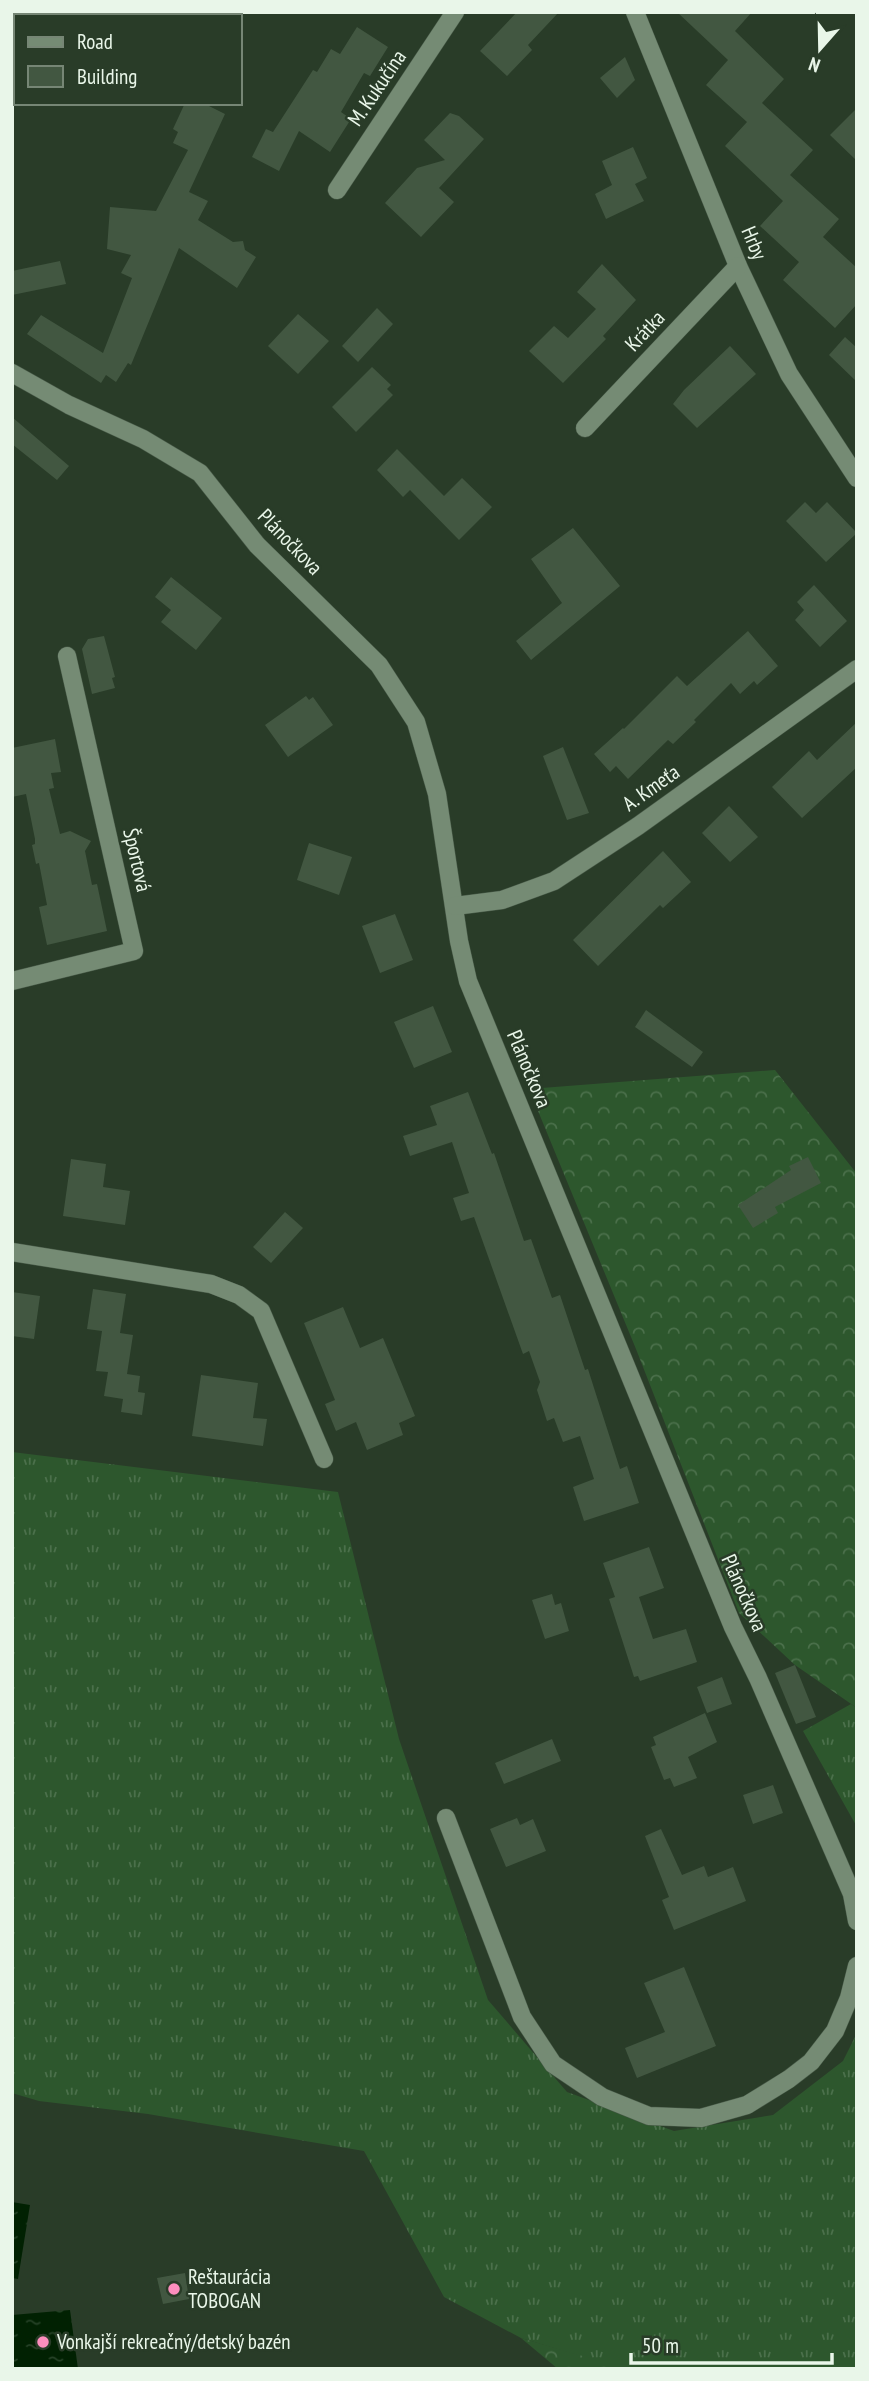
<svg xmlns="http://www.w3.org/2000/svg" width="869" height="2381" viewBox="0 0 869 2381" font-family="'PT Sans Narrow',sans-serif">
<defs>
<pattern id="grass-tufts" width="24" height="20" patternUnits="userSpaceOnUse" patternTransform="scale(1.75)"><rect width="24" height="20" fill="#2d572d"/><path d="M3 7l-1-3M5 7V3M7 7l1-3M15 17l-1-3M17 17v-4M19 17l1-3" fill="none" stroke="#4b704b"/></pattern>
<pattern id="forest-crowns" width="20" height="18" patternUnits="userSpaceOnUse" patternTransform="scale(1.75)"><rect width="20" height="18" fill="#2d572d"/><path d="M2 6a3 3 0 1 1 6 0M12 15a3 3 0 1 1 6 0" fill="none" stroke="#4b704b"/></pattern>
<pattern id="water-ripples" width="26" height="14" patternUnits="userSpaceOnUse" patternTransform="scale(1.75)"><rect width="26" height="14" fill="#012102"/><path d="M2 4q2-2 4 0t4 0M15 11q2-2 4 0t4 0" fill="none" stroke="#264227"/></pattern>
</defs>
<rect width="100%" height="100%" fill="#293c28"/>
<!-- grass -->
<g fill="url(#grass-tufts)">
<polygon points="12,1452 338,1492 399,1739 488,2000 567,2092 674,2131 773,2115 843,2061 857,2033 857,2369 623,2369 521,2338 444,2297 364,2151 148,2114 39,2101 12,2093"/>
<polygon points="851,1704 857,1708 857,1827 803,1731"/>
</g>
<!-- forest -->
<g fill="url(#forest-crowns)">
<polygon points="775,1070 857,1174 857,1708 795,1665 739,1613 636,1349 529,1089"/>
<polygon points="521,2338 627,2369 558,2369"/>
</g>
<!-- water -->
<g fill="url(#water-ripples)">
<polygon points="12,2202 30,2205 18,2279 12,2278"/>
<polygon points="70,2310 78,2369 12,2369 12,2315"/>
</g>
<!-- building -->
<g fill="#425741">
<polygon points="517,12 559,12 528,45 532,50 507,76 480,51"/>
<polygon points="677,12 752,12 735,31 784,79 762,103 813,150 790,175 839,219 823,237 857,268 857,304 835,328 783,280 799,262 760,226 783,201 725,146 747,122 706,85 728,60"/>
<polygon points="357,27 388,47 370,76 364,73 341,112 351,119 330,152 299,131 279,171 252,157 266,129 273,132 313,70 317,72 331,49 340,54"/>
<polygon points="625,57 635,80 617,98 600,78"/>
<polygon points="185,103 203,103 225,114 189,192 208,201 198,220 233,242 243,241 245,250 256,257 237,288 179,248 131,365 128,363 116,382 106,375 101,383 27,334 41,315 103,353 132,278 121,273 131,255 107,249 110,207 156,211 188,150 173,143 178,132 173,129"/>
<polygon points="857,108 857,161 830,135"/>
<polygon points="450,113 459,116 484,139 439,188 454,202 421,237 385,203 417,168 445,160 424,140"/>
<polygon points="633,147 647,178 635,184 644,201 606,219 595,194 612,185 602,161"/>
<polygon points="60,261 66,284 12,295 12,271"/>
<polygon points="602,264 636,300 603,336 606,339 563,383 529,351 554,326 568,338 596,309 577,292"/>
<polygon points="377,308 393,324 358,362 342,346"/>
<polygon points="298,314 329,341 298,374 268,346"/>
<polygon points="845,337 857,348 857,382 829,355"/>
<polygon points="730,346 756,374 697,428 673,404 684,390"/>
<polygon points="372,367 391,385 387,389 393,395 356,432 332,407"/>
<polygon points="12,417 69,466 57,480 12,444"/>
<polygon points="397,449 444,496 462,478 492,507 459,540 410,490 403,497 377,470"/>
<polygon points="805,502 816,513 827,502 857,533 826,562 786,521"/>
<polygon points="573,528 620,586 531,660 516,641 562,603 531,559"/>
<polygon points="171,577 222,618 196,650 161,622 171,610 155,597"/>
<polygon points="814,585 847,621 820,647 795,620 804,610 797,602"/>
<polygon points="748,631 778,666 757,685 754,681 740,694 731,683 694,720 696,722 673,744 668,740 628,779 616,766 610,772 594,754 623,728 624,729 677,676 687,686"/>
<polygon points="104,636 115,677 112,678 115,688 92,694 82,649 88,639"/>
<polygon points="306,696 309,700 313,697 333,725 288,757 265,725"/>
<polygon points="857,722 857,767 802,818 772,787 809,751 817,760"/>
<polygon points="55,739 61,772 51,773 54,788 49,789 60,834 70,831 91,841 85,851 92,885 97,884 107,931 47,945 39,907 47,905 39,863 36,864 32,845 35,844 35,839 26,794 12,797 12,748"/>
<polygon points="563,747 589,813 567,820 543,756"/>
<polygon points="729,806 758,837 730,862 702,833"/>
<polygon points="309,843 352,857 339,895 297,880"/>
<polygon points="663,851 691,882 663,908 660,905 598,966 573,940"/>
<polygon points="395,914 413,960 380,973 362,926"/>
<polygon points="433,1006 452,1052 414,1068 394,1022"/>
<polygon points="646,1010 703,1052 692,1067 635,1027"/>
<polygon points="468,1092 492,1154 494,1153 524,1241 531,1239 552,1298 560,1295 585,1370 588,1369 594,1388 620,1469 627,1466 639,1503 584,1521 573,1487 594,1479 580,1436 563,1442 554,1418 547,1421 537,1390 540,1382 529,1351 523,1354 474,1217 461,1221 453,1198 469,1193 452,1142 410,1156 403,1136 437,1125 430,1106"/>
<polygon points="808,1157 821,1183 775,1207 778,1213 753,1228 738,1205 791,1170 789,1166"/>
<polygon points="71,1159 106,1164 103,1187 130,1191 125,1225 63,1216"/>
<polygon points="285,1212 303,1228 271,1263 253,1247"/>
<polygon points="93,1289 126,1294 120,1333 133,1335 127,1374 140,1376 138,1392 145,1393 142,1415 121,1412 123,1399 104,1396 108,1372 96,1371 102,1331 87,1329"/>
<polygon points="12,1292 40,1296 34,1339 12,1336"/>
<polygon points="343,1307 360,1348 383,1338 415,1416 399,1423 403,1435 367,1450 356,1422 336,1431 325,1404 335,1400 304,1323"/>
<polygon points="201,1375 258,1383 253,1418 267,1419 263,1446 192,1436"/>
<polygon points="649,1547 664,1588 639,1597 653,1639 686,1629 697,1662 640,1681 638,1676 634,1677 609,1599 615,1597 603,1563"/>
<polygon points="552,1594 555,1605 561,1603 569,1631 545,1639 532,1600"/>
<polygon points="795,1665 816,1717 796,1724 775,1673"/>
<polygon points="722,1677 732,1704 707,1713 697,1687"/>
<polygon points="705,1713 717,1742 688,1757 697,1778 674,1787 670,1778 664,1780 651,1747 656,1745 653,1737"/>
<polygon points="552,1739 561,1761 504,1784 495,1763"/>
<polygon points="773,1785 783,1813 753,1824 743,1795"/>
<polygon points="517,1818 520,1825 533,1819 546,1851 506,1867 490,1829"/>
<polygon points="661,1829 682,1875 704,1866 708,1877 733,1867 746,1901 674,1930 662,1900 669,1897 645,1836"/>
<polygon points="684,1967 716,2046 637,2078 625,2048 665,2032 644,1983"/>
<polygon points="185,2273 189,2299 163,2304 157,2278"/>
</g>
<g fill="none" stroke-linecap="round" stroke-linejoin="round">
<!-- street casing -->
<g stroke="#485a48" stroke-width="19">
<g id="street">
<polyline points="635,12 738,266 789,374 857,478"/>
<polyline points="76,16 79,12"/>
<polyline points="12,83 16,80"/>
<polyline points="337,190 455,12"/>
<polyline points="12,373 69,405 143,439 200,473 257,545 379,665 416,722 437,794 459,941 468,981 733,1627 758,1678 852,1894 857,1921"/>
<polyline points="585,428 738,266"/>
<polyline points="455,906 502,900 554,881 638,826 857,669"/>
<polyline points="12,981 134,951 67,656"/>
<polyline points="12,1252 211,1284 239,1295 261,1311 324,1459"/>
<polyline points="446,1818 522,2017 553,2064 602,2097 649,2116 701,2118 747,2105 789,2079 811,2062 835,2031 849,1998 857,1966"/>
</g>
</g>
<!-- street -->
<use href="#street" stroke="#758b74" stroke-width="18"/>
</g>
<!-- markers -->
<g fill="#fd8ebe" stroke="#293c28" stroke-width="2.5">
<circle cx="174" cy="2289" r="7"/>
<circle cx="43" cy="2342" r="7"/>
</g>
<g text-anchor="middle" stroke-width="5" stroke-linejoin="round" paint-order="stroke">
<!-- street labels -->
<g font-size="21" fill="#e9f6e9" stroke="#293c28">
<text transform="translate(377 88) rotate(-56)" y="7">M. Kukučína</text>
<text transform="translate(754 243) rotate(67)" y="7">Hrby</text>
<text transform="translate(645 331) rotate(-47)" y="7">Krátka</text>
<text transform="translate(290 542) rotate(46)" y="7">Plánočkova</text>
<text transform="translate(651 788) rotate(-35)" y="7">A. Kmeťa</text>
<text transform="translate(137 860) rotate(77)" y="7">Športová</text>
<text transform="translate(529 1069) rotate(67)" y="7">Plánočkova</text>
<text transform="translate(744 1593) rotate(66)" y="7">Plánočkova</text>
</g>
<!-- poi labels -->
<g font-size="21" fill="#e9f6e9" stroke="#293c28" text-anchor="start">
<text x="188" y="2284">Reštaurácia<tspan x="188" dy="24">TOBOGAN</tspan></text>
<text x="57" y="2349">Vonkajší rekreačný/detský bazén</text>
</g>
</g>
<!-- border -->
<rect width="869" height="2381" fill="none" stroke="#e9f6e9" stroke-width="28"/>
<!-- legend -->
<rect x="14" y="14" width="228" height="91" fill="#293c28" stroke="#768675" stroke-width="2"/>
<rect x="28" y="37" width="35" height="10" fill="#758b74" stroke="#768675" stroke-width="2"/>
<text x="77" y="49" font-size="21" fill="#e9f6e9">Road</text>
<rect x="28" y="66" width="35" height="21" fill="#425741" stroke="#768675" stroke-width="2"/>
<text x="77" y="84" font-size="21" fill="#e9f6e9">Building</text>
<!-- north arrow -->
<g transform="translate(820 49) rotate(200)" stroke="#293c28" stroke-width="5" paint-order="stroke">
<path d="M0-5L12 26L0 18L-12 26Z" fill="#e9f6e9"/>
<text y="-10" font-size="19" font-weight="bold" text-anchor="middle" fill="#e9f6e9">N</text>
</g>
<!-- scale -->
<path d="M631 2353v10h201v-10" fill="none" stroke="#e9f6e9" stroke-width="3.5"/>
<text x="642" y="2353" font-size="21" fill="#e9f6e9" stroke="#293c28" stroke-width="5" paint-order="stroke">50 m</text>
</svg>
